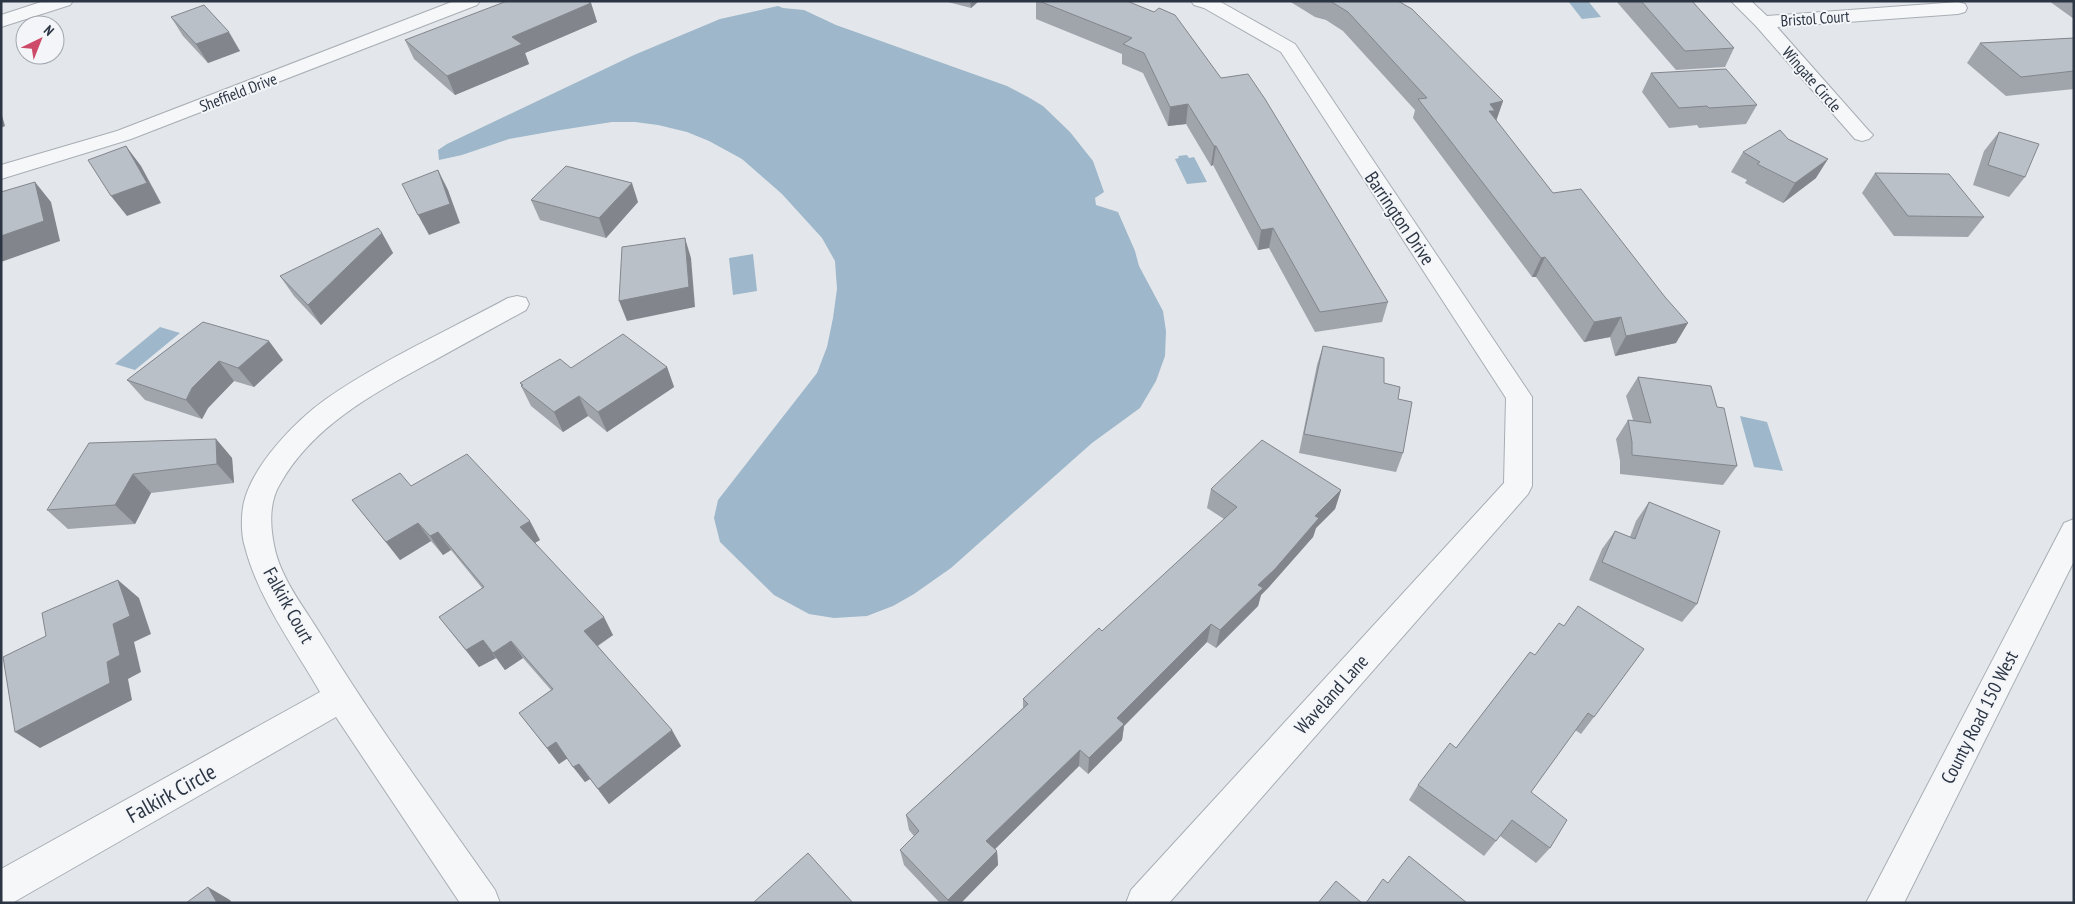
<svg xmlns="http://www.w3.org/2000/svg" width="2075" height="904" viewBox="0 0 2075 904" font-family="'PT Sans Narrow',sans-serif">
<rect width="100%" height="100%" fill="#e3e7eb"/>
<!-- water -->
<g fill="#9eb7ca">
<polygon points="1568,1 1588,1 1601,17 1582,19"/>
<polygon points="778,6 783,8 804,10 836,25 1007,86 1028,97 1043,106 1070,132 1093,161 1104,192 1095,198 1096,205 1118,212 1135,251 1139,266 1163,311 1166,331 1165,356 1156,381 1140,408 1092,443 951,568 914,594 893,606 867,616 834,618 809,614 774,595 720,542 714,518 718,500 817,373 827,347 833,318 837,289 835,261 822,238 782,194 742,159 709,141 687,132 658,125 635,122 612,122 554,131 509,139 462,155 439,160 438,150 447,144 634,55 720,19"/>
<polygon points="1187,155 1189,158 1194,157 1207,182 1187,184 1175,159 1179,158 1178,156"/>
<polygon points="753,254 757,291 733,295 729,258"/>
<polygon points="160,327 180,333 135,370 115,364"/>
<polygon points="1740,416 1767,422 1783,471 1754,467"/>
</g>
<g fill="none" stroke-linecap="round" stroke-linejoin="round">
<!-- minor casing -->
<g stroke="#a8aeb5" stroke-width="2">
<g id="minor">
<polygon points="44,1 73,1 70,5 1,27 1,15"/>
<polygon points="454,1 480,1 477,5 131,139 1,179 1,165 117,131"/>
<polygon points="1191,1 1219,1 1295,44 1532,397 1532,486 1528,494 1169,903 1126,903 1131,890 1504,483 1506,398 1281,52 1204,8 1194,5"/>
<polygon points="1731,1 1751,1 1767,16 1958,2 1965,4 1967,8 1965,12 1958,14 1777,27 1869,131 1873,135 1869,139 1862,141 1855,139 1756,26"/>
<path d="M517 296 526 298 529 304 526 310C495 327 464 344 433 361 376 392 313 425 280 484 269 502 270 525 274 545 280 578 304 607 321 635 375 723 436 806 495 890L500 903H460L336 717 14 902 1 903V869L320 692C294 647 258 598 245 547 241 535 241 515 244 502 253 465 295 421 326 399 382 360 447 331 508 298Z"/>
<polygon points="2074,519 2074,561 1904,903 1866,903 2064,523"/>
</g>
</g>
<!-- minor -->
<use href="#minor" fill="#f6f7f9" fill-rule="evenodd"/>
</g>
<!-- wall -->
<g fill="#a0a5ac">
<polygon points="944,1 979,1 971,8"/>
<polygon points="1036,1 1127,1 1221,78 1388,302 1382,322 1315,332 1269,248 1258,250 1213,165 1211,166 1186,124 1168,126 1143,73 1122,64 1122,54 1036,19"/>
<polygon points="1289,1 1398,1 1503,101 1496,121 1553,193 1676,343 1615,356 1610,337 1584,342 1536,277 1532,277 1413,118 1415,110 1343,31 1326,20 1315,17"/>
<polygon points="1616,1 1692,1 1734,48 1725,67 1676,70"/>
<polygon points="2049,1 2074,1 2074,19"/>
<polygon points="591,3 597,22 525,53 529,64 455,95 414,59 405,40"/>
<polygon points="171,17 240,51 208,63 183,36"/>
<polygon points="2074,38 2074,89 2006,96 1967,63 1980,43"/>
<polygon points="1651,73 1757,105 1746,124 1699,128 1697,125 1669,128 1642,92"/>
<polygon points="1999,132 2025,177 2009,197 1973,185 1984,151"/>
<polygon points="1743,152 1816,178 1783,203 1745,183 1747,180 1731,172"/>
<polygon points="1875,173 1984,217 1968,237 1894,236 1862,193"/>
<polygon points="531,200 638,202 606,238 540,220"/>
<polygon points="382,233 393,253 321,325 294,296 280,276"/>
<polygon points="203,322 283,360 254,387 234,381 208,408 202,419 145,400 127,380"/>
<polygon points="1323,346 1384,383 1398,399 1403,453 1396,472 1299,453 1317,365"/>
<polygon points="667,367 674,387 607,432 588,416 563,432 531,406 521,386 522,386 520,383 571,368"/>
<polygon points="1638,377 1717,407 1737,466 1723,485 1620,474 1620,461 1616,439 1628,420 1633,420 1626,396"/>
<polygon points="216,439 232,458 234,483 151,493 135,524 68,529 47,510"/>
<polygon points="411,486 540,540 535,543 613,635 598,646 681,746 609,804 590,779 585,782 567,758 559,764 519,713 551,690 523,658 505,670 496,658 479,667 439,617 482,588 451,550 443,555 431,541 400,560 352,500"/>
<polygon points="1211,489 1341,490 1335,509 1316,528 1313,537 1269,587 1261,595 1258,606 1216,648 1207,642 1124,726 1122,740 1088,774 1079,766 995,849 997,851 998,865 961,903 940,903 904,865 900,850 914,836 909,830 906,815 1023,708 1023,699 1102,631 1224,519 1207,508"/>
<polygon points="1649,502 1697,604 1682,622 1589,580 1602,549 1615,531 1630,537 1636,521"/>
<polygon points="1530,652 1594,717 1581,734 1575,730 1531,792 1550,848 1536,863 1500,836 1484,856 1409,800 1418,785 1456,748"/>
</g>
<!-- shaded-wall -->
<g fill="#82868c">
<polygon points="970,1 979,1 971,8"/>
<polygon points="591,3 597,22 525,53 529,64 455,95 447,76 512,37"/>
<polygon points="229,32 240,51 208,63 196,44"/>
<polygon points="1503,101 1496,121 1483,123 1490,104"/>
<polygon points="1188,104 1186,124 1168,126 1170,107"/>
<polygon points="1,112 5,126 1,128"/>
<polygon points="126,146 141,166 161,203 127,216 111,196"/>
<polygon points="1214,146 1216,146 1213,165 1211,166"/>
<polygon points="1828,159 1816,178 1783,203 1795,183"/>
<polygon points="438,170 448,190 460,223 429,235 418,215"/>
<polygon points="35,182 51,202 60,241 1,262 1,236"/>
<polygon points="632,183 638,202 606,238 599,218"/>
<polygon points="1273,228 1269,248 1258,250 1261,230"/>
<polygon points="382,233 393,253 321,325 308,305"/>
<polygon points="685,238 691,258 695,307 627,321 619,301"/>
<polygon points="1545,257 1536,277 1532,277 1541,258"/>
<polygon points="1621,317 1610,337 1584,342 1594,322"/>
<polygon points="1688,323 1676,343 1615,356 1626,336"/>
<polygon points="269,341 283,360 254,387 238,368"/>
<polygon points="219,361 234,381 208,408 202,419 186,400 192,388"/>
<polygon points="667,367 674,387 607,432 598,412"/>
<polygon points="579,396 588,416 563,432 554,412"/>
<polygon points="216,439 232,458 234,483 217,464"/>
<polygon points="133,474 151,493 135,524 115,505"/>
<polygon points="1341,490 1335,509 1316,528 1313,537 1269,587 1261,595 1258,606 1216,648 1220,630 1315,516"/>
<polygon points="530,521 540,540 531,545 520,527"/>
<polygon points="418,523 431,541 400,560 386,542"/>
<polygon points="438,532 451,550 443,555 430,536"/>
<polygon points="118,580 139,598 151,634 134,642 141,672 128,679 132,700 40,748 15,732 107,662"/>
<polygon points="604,617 613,635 594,648 584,631"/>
<polygon points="1211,624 1207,642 1124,726 1122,740 1088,774 1089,758 1117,718"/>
<polygon points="483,640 496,658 479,667 466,650"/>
<polygon points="511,641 523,658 505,670 493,653"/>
<polygon points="672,730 681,746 609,804 598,789"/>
<polygon points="556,742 568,758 559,764 547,748"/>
<polygon points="1080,750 1079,766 988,856 986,841"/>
<polygon points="579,764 590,779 585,782 573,767"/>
<polygon points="997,851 998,865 961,903 948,903 948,900"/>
<polygon points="208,887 230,900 232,903 217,903"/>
</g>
<!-- building -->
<g fill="#bac0c8" stroke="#82868c">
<polygon points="507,1 588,1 591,3 512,37 522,44 447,76 405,40"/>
<polygon points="1039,1 1127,1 1154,12 1159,8 1175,15 1221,78 1248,74 1265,99 1388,302 1320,312 1273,228 1261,230 1216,146 1214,146 1188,104 1170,107 1144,53 1123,44 1132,38"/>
<polygon points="1330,1 1398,1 1412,9 1503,101 1490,104 1495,111 1489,111 1553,193 1581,189 1665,297 1688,323 1626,336 1621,317 1594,322 1545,257 1541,258 1418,99 1427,98 1348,12"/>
<polygon points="1641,1 1692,1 1734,48 1685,51"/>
<polygon points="204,5 229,32 196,44 171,17"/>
<polygon points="2074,38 2074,71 2021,77 1980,43"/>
<polygon points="1726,69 1757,105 1709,108 1707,106 1679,108 1651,73"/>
<polygon points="1780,130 1788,139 1828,159 1795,183 1757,164 1760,162 1743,152"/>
<polygon points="1999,132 2039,144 2025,177 1988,165"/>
<polygon points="126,146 147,183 111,196 88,160"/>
<polygon points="566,166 632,183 599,218 531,200"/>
<polygon points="438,170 450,204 418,215 402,184"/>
<polygon points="1875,173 1949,174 1984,217 1908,216"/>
<polygon points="35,182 44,221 1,236 1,192"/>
<polygon points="378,228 382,233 308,305 280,276"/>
<polygon points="685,238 689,287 619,301 622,247"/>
<polygon points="203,322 269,341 238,368 219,361 192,388 186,400 127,380"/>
<polygon points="623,334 667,367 598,412 579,396 554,412 521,386 523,385 520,383 560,359 571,368"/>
<polygon points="1323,346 1384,358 1384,383 1400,387 1398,399 1412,402 1403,453 1304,434"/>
<polygon points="1638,377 1711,386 1717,407 1724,408 1737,466 1632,455 1632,442 1628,420 1651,423"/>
<polygon points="216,439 217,464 133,474 115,505 47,510 89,443"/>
<polygon points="1262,440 1341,490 1315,516 1319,518 1275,569 1258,585 1263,588 1220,630 1211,624 1117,718 1124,724 1089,758 1080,750 986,841 997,851 948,900 900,850 919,831 906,815 1028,704 1023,699 1099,628 1102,631 1237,507 1211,489"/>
<polygon points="467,454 530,521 520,527 604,617 584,631 672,730 598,789 579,764 573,767 556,742 547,748 519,713 553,689 511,641 493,653 483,640 466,650 439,617 484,587 438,532 430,536 418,523 386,542 352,500 400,473 411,486"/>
<polygon points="1649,502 1720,531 1697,604 1602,562 1615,531 1635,539"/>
<polygon points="118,580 130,616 113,624 120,655 107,662 110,683 15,732 3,657 46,636 42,613"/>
<polygon points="1578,606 1644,649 1594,717 1588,713 1531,792 1567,820 1550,848 1512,820 1496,841 1418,785 1450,743 1456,748 1530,652 1535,655 1559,623 1564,626"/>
<polygon points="808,853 853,903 753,903"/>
<polygon points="1409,856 1467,903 1366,903 1383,879 1388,883"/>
<polygon points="1336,881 1362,903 1318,903"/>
<polygon points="208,887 217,903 186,903"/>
</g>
<g text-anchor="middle" stroke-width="4" stroke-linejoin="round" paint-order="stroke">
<!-- far-street labels -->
<g font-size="16" fill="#2b3543" stroke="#f3f5f8">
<text transform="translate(1815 18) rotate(-4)" y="6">Bristol Court</text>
<text transform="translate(1812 79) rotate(49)" y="6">Wingate Circle</text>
<text transform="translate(238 92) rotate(-21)" y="6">Sheffield Drive</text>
</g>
<!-- street labels -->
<g font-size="19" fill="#2b3543" stroke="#f3f5f8">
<text transform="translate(1400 218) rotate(56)" y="7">Barrington Drive</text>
<text transform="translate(289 605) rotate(61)" y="7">Falkirk Court</text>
<text transform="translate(1331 694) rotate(-48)" y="7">Waveland Lane</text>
<text transform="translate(1979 717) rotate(-63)" y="7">County Road 150 West</text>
</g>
<!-- near-street labels -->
<g font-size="22" fill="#2b3543" stroke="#f3f5f8">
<text transform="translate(171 793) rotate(-29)" y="8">Falkirk Circle</text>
</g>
</g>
<!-- border -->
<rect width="2075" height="904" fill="none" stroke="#2b3543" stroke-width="5"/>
<!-- north arrow -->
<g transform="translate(40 40) rotate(43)"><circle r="24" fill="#f3f5f8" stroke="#a3a8b0"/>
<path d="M0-4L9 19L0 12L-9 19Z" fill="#cd4a68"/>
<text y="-8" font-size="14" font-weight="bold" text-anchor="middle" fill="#2b3543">N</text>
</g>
</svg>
